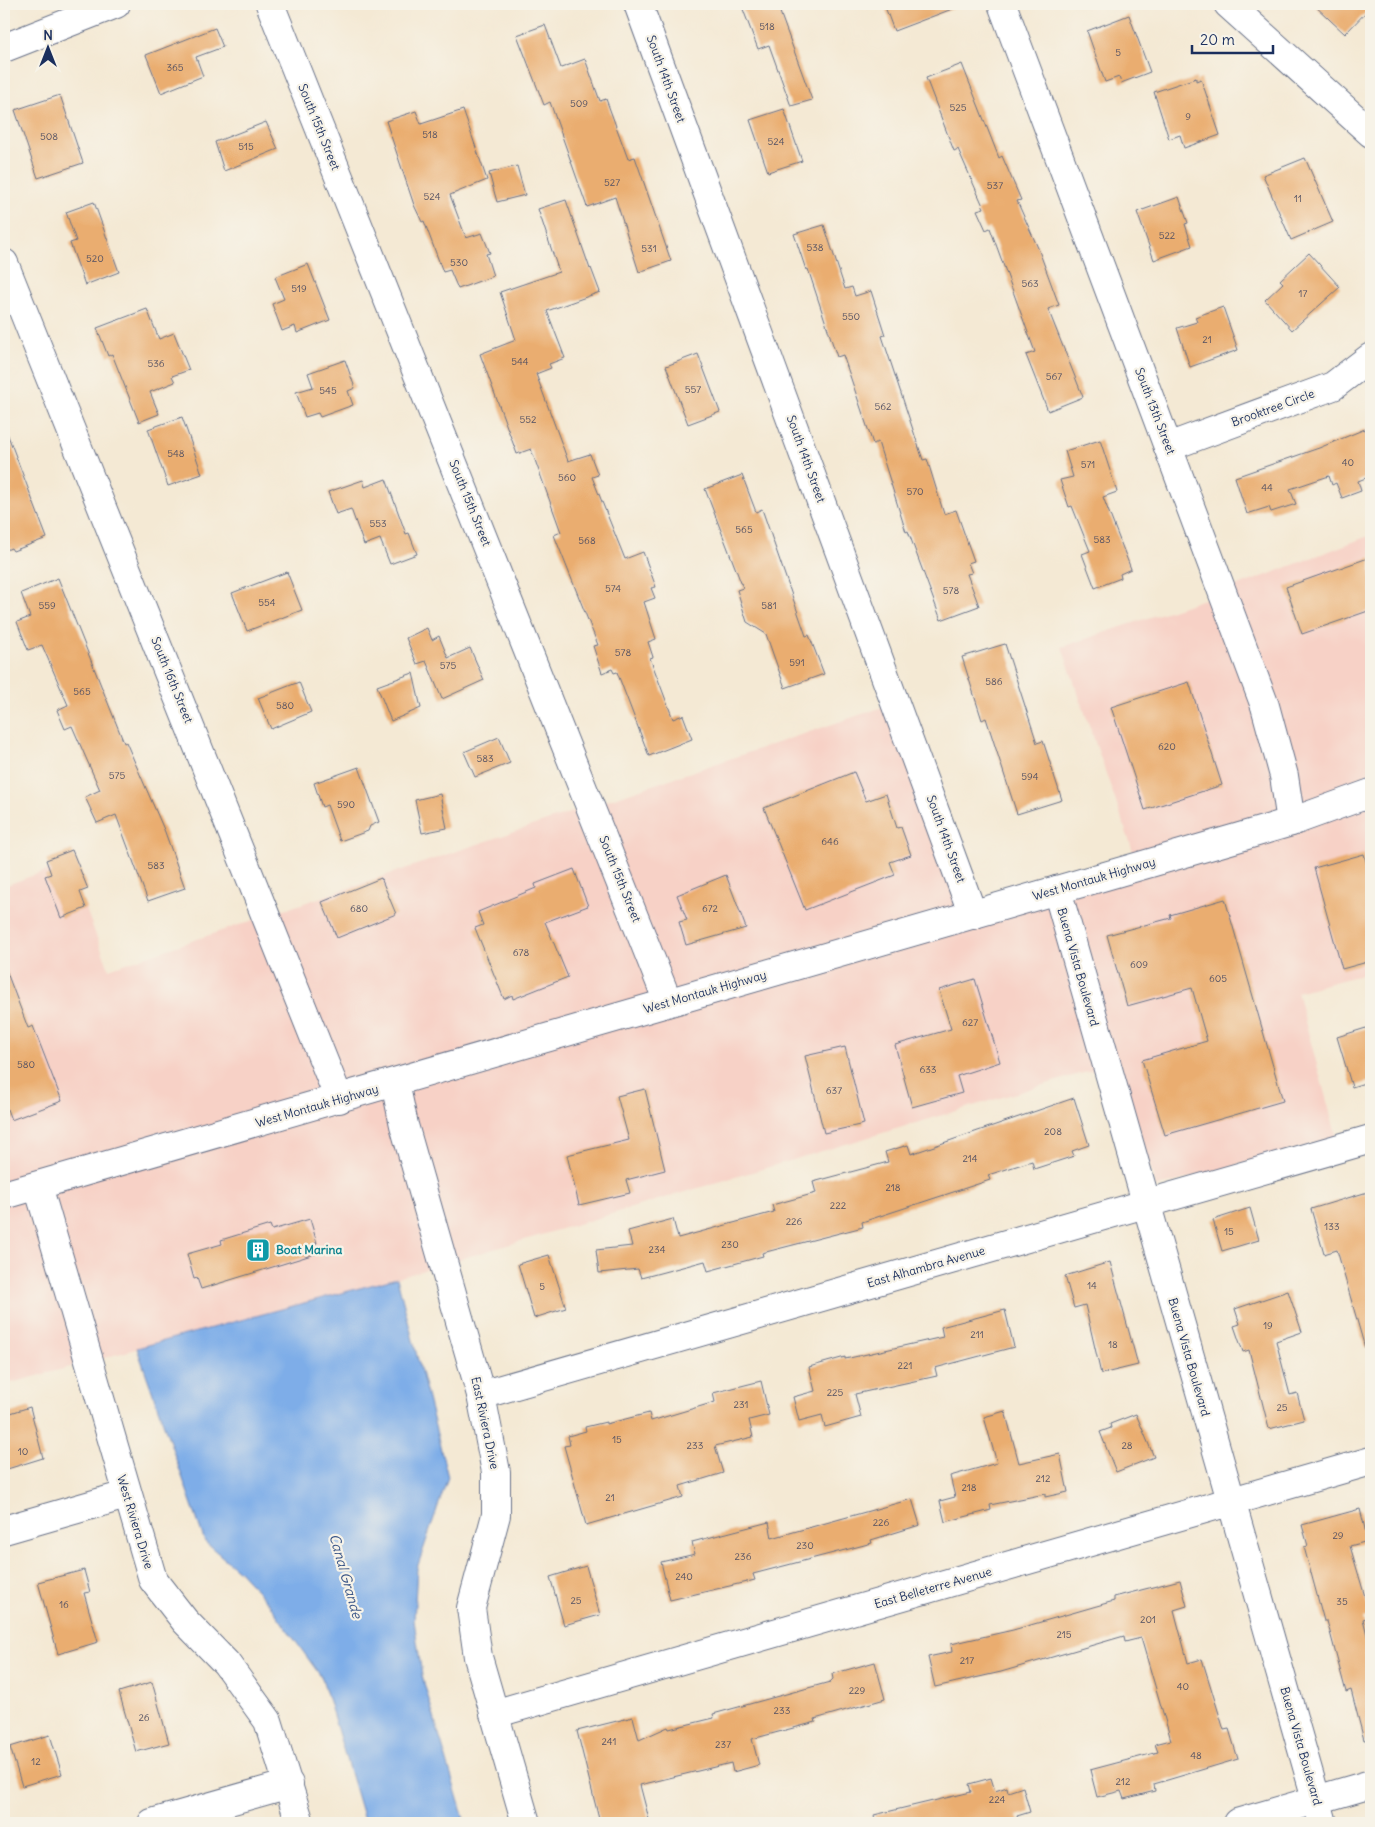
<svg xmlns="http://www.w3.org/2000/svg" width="1375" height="1827" viewBox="0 0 1375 1827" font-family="Delius,sans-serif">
<rect width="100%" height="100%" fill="#f7f3e8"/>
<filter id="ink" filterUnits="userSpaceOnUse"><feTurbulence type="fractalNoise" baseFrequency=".02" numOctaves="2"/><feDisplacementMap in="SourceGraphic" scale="10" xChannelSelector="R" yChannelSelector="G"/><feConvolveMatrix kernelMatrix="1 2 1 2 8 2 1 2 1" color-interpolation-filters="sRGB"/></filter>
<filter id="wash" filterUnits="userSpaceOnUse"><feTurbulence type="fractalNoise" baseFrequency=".0096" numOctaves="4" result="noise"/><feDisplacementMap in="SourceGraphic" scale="20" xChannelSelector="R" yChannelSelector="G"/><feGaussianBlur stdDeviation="1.12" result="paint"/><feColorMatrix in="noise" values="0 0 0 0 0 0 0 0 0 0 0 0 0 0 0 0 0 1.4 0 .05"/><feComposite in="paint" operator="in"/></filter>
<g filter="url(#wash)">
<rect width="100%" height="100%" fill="#f4e9d4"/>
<!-- built -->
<polygon fill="#f7d1c6" points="1371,535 1371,972 1297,992 1337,1138 1156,1187 1120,1062 397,1278 4,1385 4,886 68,863 109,969 889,705 968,924 1141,874 1062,647 1207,598"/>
<!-- water -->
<polygon fill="#7eade8" stroke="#4c6ea3" points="397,1278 448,1477 417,1568 414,1620 422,1676 465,1823 365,1823 322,1678 269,1604 239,1571 205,1542 137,1348"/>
<g id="blocks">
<!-- building -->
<g fill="#eaad70">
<polygon points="741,4 777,4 812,100 791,106 769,45 758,49"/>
<polygon points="884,4 960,4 960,6 894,31"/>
<polygon points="1313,4 1371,4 1371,7 1345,34"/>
<polygon points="1129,15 1150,72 1121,83 1119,77 1105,82 1087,31"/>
<polygon points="545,25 561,68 585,59 600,101 606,99 628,159 635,157 671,261 639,272 615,197 587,207 550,102 544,105 517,35"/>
<polygon points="215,28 223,47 196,57 203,76 161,93 146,55"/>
<polygon points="962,64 999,158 1002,156 1021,200 1017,201 1038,248 1059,305 1048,309 1083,397 1048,411 1026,355 1035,352 990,228 986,230 977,210 984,208 958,149 954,151 926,78"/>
<polygon points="1196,78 1196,81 1201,79 1220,135 1184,148 1180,135 1169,139 1154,92"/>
<polygon points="60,95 83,163 38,178 15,110"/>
<polygon points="784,109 802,161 768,172 750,120"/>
<polygon points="463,110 487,180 450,195 466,238 482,233 490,253 486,254 493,276 458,289 450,270 443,272 424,221 422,222 414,205 386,121 416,111 421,124"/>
<polygon points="266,122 278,149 224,171 215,142"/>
<polygon points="1305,158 1333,222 1291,240 1263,175"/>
<polygon points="517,166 525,195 497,202 489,173"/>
<polygon points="1179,197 1188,223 1185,224 1192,246 1154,260 1137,212"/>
<polygon points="566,200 590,269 591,268 600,292 547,311 565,358 549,364 551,368 536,374 568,461 590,454 598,475 592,477 625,559 643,552 656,587 651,588 655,598 644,602 656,639 648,642 653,657 650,658 673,719 683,715 692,739 649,756 617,672 614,673 612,669 602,673 593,646 598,645 554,535 561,532 531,449 517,454 480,354 516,340 500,292 559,272 538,209"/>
<polygon points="94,202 119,272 85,285 70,243 76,241 66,212"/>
<polygon points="824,225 845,289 852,287 855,296 871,291 885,335 882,336 923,460 927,459 944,514 956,510 974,561 968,563 972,573 967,574 979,606 941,620 908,531 906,532 878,442 873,444 843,355 837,357 808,269 806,270 794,234"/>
<polygon points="1309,253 1340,287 1292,330 1265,300 1283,283 1280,280"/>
<polygon points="308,264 330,320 297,333 295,326 282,331 272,304 284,299 275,277"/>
<polygon points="1223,307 1238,350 1190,367 1177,328 1197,322 1195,317"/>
<polygon points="147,309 159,339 174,333 189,370 172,376 175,382 150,392 159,414 139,422 112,354 108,356 97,328"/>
<polygon points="698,354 720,412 688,424 666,366"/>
<polygon points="345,360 355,388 348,391 353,405 320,417 318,413 305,417 296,392 313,387 308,373"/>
<polygon points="182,417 202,474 168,486 148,429"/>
<polygon points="1365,429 1371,447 1371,476 1358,481 1361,491 1342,498 1336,483 1332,485 1329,476 1290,489 1296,504 1271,512 1269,507 1247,514 1235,477 1319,448"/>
<polygon points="4,433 7,433 47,538 13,551 11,548 4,551"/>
<polygon points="1100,440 1117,492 1103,497 1131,569 1120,574 1121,578 1095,588 1082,554 1090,551 1072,506 1069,507 1060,480 1073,477 1065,451"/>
<polygon points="742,475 756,512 762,509 806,636 809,635 824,674 785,688 766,634 747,622 737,590 743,588 705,489"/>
<polygon points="386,479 406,534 409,533 417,554 390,564 380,539 364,545 351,509 336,514 328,492 363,480 365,487"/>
<polygon points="1371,557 1371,610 1302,634 1286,587"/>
<polygon points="287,572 302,610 247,631 232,593"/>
<polygon points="58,578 124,743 126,742 165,832 185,888 148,901 116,815 97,823 85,797 100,790 72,726 65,729 57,710 68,705 42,645 28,650 17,622 30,617 21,593"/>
<polygon points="427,628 432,640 439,636 448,658 470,648 484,680 442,699 426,661 417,664 406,638"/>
<polygon points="1005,644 1037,743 1043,741 1062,800 1017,814 986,718 982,720 962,657"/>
<polygon points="413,673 421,708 391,721 377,686"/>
<polygon points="299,682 311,712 271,729 258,698"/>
<polygon points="1189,682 1222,785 1145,810 1111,707"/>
<polygon points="499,737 510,763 475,777 464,752"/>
<polygon points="359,767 379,822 370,826 368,831 340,841 327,805 322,807 314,783"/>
<polygon points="854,772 866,801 886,794 897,828 901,827 911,855 890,862 895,875 805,910 764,808"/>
<polygon points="440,794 447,828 422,833 415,800"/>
<polygon points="72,850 88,889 80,892 86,908 61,918 45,876 51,874 46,860"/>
<polygon points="1364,854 1371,880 1371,961 1342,969 1314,868"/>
<polygon points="574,869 588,906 545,922 568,977 513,999 512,995 504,999 475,928 483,925 478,912 536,888 535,884"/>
<polygon points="726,875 746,928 686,945 679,922 687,920 677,895"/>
<polygon points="381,878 396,914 337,938 322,902"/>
<polygon points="1225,899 1283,1101 1165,1135 1142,1060 1207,1041 1192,988 1127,1006 1107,935 1171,918 1170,915"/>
<polygon points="4,970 6,970 28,1028 33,1026 62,1101 11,1120 4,1101"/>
<polygon points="975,979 1000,1062 957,1076 962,1093 912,1107 895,1045 951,1029 939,990"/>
<polygon points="1366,1028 1371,1044 1371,1081 1352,1087 1337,1037"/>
<polygon points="845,1047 864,1124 824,1133 805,1056"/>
<polygon points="645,1089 665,1170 626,1180 630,1193 579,1205 567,1155 629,1140 617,1096"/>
<polygon points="1074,1098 1089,1145 1072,1151 1074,1156 1034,1169 1032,1161 988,1175 990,1180 862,1222 863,1227 762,1253 763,1256 708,1271 705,1261 641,1278 638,1269 599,1273 596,1250 632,1246 628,1231 673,1219 678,1238 774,1212 772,1205 816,1193 813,1182 888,1162 885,1152 908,1145 911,1154"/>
<polygon points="1371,1191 1371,1347 1365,1348 1337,1250 1324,1254 1311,1209"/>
<polygon points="1250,1208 1259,1240 1222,1251 1213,1220"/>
<polygon points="310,1219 317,1243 312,1245 315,1254 201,1289 197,1278 194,1279 187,1254 222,1244 221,1240 270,1225 272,1230"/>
<polygon points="549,1255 566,1308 534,1318 518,1264"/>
<polygon points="1110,1262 1138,1365 1101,1374 1085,1305 1074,1308 1065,1276"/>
<polygon points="1288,1291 1302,1332 1276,1341 1290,1395 1297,1393 1304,1420 1269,1429 1249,1350 1243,1352 1234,1326 1240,1324 1235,1309"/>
<polygon points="1005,1310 1014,1347 935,1368 937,1376 855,1394 861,1417 825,1427 822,1415 799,1421 793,1397 815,1391 809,1367 845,1357 845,1359 943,1337 941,1327"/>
<polygon points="761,1381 769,1415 749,1420 753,1437 715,1446 723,1473 680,1486 683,1497 586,1525 564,1446 570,1445 568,1436 586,1431 585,1427 606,1422 606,1424 649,1413 651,1421 715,1402 713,1393"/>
<polygon points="30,1407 43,1458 4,1470 4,1415"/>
<polygon points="1005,1411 1019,1463 1060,1454 1068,1492 1045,1497 1045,1494 990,1505 991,1510 945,1522 940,1501 955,1497 950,1476 997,1463 984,1417"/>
<polygon points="1136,1414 1154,1457 1116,1472 1100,1432 1111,1428 1110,1424"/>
<polygon points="912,1499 920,1525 871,1540 872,1543 753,1574 755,1580 670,1600 661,1562 695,1554 692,1542 769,1522 772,1538"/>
<polygon points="1360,1509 1368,1541 1350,1546 1371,1617 1363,1619 1371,1651 1371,1739 1364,1740 1351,1690 1346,1692 1327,1621 1324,1621 1304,1547 1308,1546 1302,1525"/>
<polygon points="586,1566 600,1615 564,1625 550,1577"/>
<polygon points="84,1570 90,1592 84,1593 98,1642 58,1654 38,1582"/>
<polygon points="1180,1580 1187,1606 1174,1610 1188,1663 1202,1659 1224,1730 1229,1729 1238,1759 1154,1784 1155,1791 1124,1799 1121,1791 1097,1797 1090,1770 1158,1752 1155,1744 1171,1740 1141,1638 1125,1642 1124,1636 1001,1672 935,1687 928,1657 952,1652 951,1644 1013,1630 1114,1601 1114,1597"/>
<polygon points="875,1662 885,1699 815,1719 816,1722 752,1739 759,1765 733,1772 731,1763 640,1785 650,1823 600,1823 577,1731 633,1717 639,1740 668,1727 669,1729 714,1718 713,1714 830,1682 833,1679 832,1674"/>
<polygon points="152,1682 169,1743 136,1752 119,1692"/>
<polygon points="50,1735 62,1774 22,1786 10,1747"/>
<polygon points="991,1778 995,1791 1007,1787 1008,1792 1023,1787 1030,1812 1017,1816 1019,1823 875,1823 874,1815 971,1792 969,1784"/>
</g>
</g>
</g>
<g filter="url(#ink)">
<use href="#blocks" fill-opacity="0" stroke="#677087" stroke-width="1"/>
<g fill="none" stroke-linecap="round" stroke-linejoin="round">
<!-- minor casing -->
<g stroke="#677087" stroke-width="30">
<g id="minor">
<polyline points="270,4 668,1002"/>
<polyline points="638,4 973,915"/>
<polyline points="1002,4 1265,706 1284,776 1291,822"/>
<polyline points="1228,4 1371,133"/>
<polyline points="4,48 116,4"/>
<polyline points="4,263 339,1099"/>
<polyline points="1168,447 1333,386 1371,357"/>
<polyline points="1057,890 1323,1823"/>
<polyline points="395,1083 404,1125 481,1395 496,1472 496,1515 471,1608 478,1657 526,1823"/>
<polyline points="38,1186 153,1580 185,1621 226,1663 268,1721 300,1823"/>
<polyline points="481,1395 1371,1139"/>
<polyline points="4,1530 126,1495"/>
<polyline points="494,1714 1371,1461"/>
<polyline points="152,1823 289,1784"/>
<polyline points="1237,1823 1371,1784"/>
</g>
</g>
<!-- major casing -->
<g stroke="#677087" stroke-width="30">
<polyline id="major" points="4,1195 1240,837 1291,822 1371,793"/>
</g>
<!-- minor -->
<use href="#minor" stroke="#fff" stroke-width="28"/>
<!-- major -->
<use href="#major" stroke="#fff" stroke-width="28"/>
</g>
</g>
<!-- icons -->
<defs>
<g id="building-square" transform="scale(1.25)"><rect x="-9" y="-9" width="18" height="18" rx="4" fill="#0f9aa8" stroke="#f7f3e8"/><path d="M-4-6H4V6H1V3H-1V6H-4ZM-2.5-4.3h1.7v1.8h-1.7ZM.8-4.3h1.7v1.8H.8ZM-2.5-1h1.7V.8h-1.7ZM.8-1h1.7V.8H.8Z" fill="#fff"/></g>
</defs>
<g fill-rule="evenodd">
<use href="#building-square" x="258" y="1250"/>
</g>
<g text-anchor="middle" stroke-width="4.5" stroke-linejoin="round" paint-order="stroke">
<!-- number labels -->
<g font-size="10" fill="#4f4e62">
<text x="767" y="30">518</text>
<text x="1118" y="56">5</text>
<text x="175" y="71">365</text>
<text x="579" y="107">509</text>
<text x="958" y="111">525</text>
<text x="1188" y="120">9</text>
<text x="430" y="138">518</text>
<text x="49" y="140">508</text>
<text x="776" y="145">524</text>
<text x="246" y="150">515</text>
<text x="612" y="186">527</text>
<text x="995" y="189">537</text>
<text x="432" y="200">524</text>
<text x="1298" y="202">11</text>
<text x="1167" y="239">522</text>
<text x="815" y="251">538</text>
<text x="649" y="252">531</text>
<text x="95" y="262">520</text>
<text x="459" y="266">530</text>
<text x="1030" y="287">563</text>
<text x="299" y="292">519</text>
<text x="1303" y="297">17</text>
<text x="851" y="320">550</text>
<text x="1207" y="343">21</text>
<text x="520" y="365">544</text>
<text x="156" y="367">536</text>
<text x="1054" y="380">567</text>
<text x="693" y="393">557</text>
<text x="328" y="394">545</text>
<text x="883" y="410">562</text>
<text x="528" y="423">552</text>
<text x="176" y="457">548</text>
<text x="1348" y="466">40</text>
<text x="1088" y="468">571</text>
<text x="567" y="481">560</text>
<text x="1267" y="491">44</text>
<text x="915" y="495">570</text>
<text x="378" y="527">553</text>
<text x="744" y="533">565</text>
<text x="1102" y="543">583</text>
<text x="587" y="544">568</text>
<text x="613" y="592">574</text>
<text x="951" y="594">578</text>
<text x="267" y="606">554</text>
<text x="47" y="609">559</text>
<text x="769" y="609">581</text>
<text x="623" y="656">578</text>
<text x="797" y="666">591</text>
<text x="448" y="669">575</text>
<text x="994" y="685">586</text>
<text x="82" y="695">565</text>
<text x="285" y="709">580</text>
<text x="1167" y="750">620</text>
<text x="485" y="762">583</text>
<text x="117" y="779">575</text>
<text x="1030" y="780">594</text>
<text x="346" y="808">590</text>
<text x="830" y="845">646</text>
<text x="156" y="869">583</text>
<text x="359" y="912">680</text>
<text x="710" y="912">672</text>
<text x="521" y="956">678</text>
<text x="1139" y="968">609</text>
<text x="1218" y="982">605</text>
<text x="970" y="1026">627</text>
<text x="26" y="1068">580</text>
<text x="928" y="1073">633</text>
<text x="834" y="1094">637</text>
<text x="1053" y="1135">208</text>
<text x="970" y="1162">214</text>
<text x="893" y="1191">218</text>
<text x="838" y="1209">222</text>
<text x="794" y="1225">226</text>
<text x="1332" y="1230">133</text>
<text x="1229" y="1235">15</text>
<text x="730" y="1248">230</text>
<text x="657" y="1253">234</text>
<text x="1092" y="1289">14</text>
<text x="542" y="1290">5</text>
<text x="1268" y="1329">19</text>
<text x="977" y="1338">211</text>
<text x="1113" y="1348">18</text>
<text x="905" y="1369">221</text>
<text x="835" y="1396">225</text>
<text x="741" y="1408">231</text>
<text x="1282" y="1411">25</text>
<text x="617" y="1443">15</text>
<text x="695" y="1449">233</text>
<text x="1127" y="1449">28</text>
<text x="23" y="1455">10</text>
<text x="1043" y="1482">212</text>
<text x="969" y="1491">218</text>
<text x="610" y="1501">21</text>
<text x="881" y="1526">226</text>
<text x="1338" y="1539">29</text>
<text x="805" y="1549">230</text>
<text x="743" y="1560">236</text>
<text x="684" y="1580">240</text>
<text x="576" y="1604">25</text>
<text x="1342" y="1605">35</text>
<text x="64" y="1608">16</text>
<text x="1148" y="1623">201</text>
<text x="1064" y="1638">215</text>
<text x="967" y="1664">217</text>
<text x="1183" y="1690">40</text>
<text x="857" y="1694">229</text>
<text x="782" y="1714">233</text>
<text x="144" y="1721">26</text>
<text x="609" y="1745">241</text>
<text x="723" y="1748">237</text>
<text x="1196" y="1759">48</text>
<text x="36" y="1765">12</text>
<text x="1123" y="1785">212</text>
<text x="997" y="1803">224</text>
</g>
<!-- street labels -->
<g font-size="12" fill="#1b2f5e" stroke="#f7f3e8">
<text transform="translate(666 79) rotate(70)" y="4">South 14th Street</text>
<text transform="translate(319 127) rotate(68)" y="4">South 15th Street</text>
<text transform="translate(1273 408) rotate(-20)" y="4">Brooktree Circle</text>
<text transform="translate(1155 411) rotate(69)" y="4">South 13th Street</text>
<text transform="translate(806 459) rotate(70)" y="4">South 14th Street</text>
<text transform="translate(470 503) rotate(68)" y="4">South 15th Street</text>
<text transform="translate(172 680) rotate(68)" y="4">South 16th Street</text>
<text transform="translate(946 839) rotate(70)" y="4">South 14th Street</text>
<text transform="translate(620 879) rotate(68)" y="4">South 15th Street</text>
<text transform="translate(1094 879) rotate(-16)" y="4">West Montauk Highway</text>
<text transform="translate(1078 967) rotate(74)" y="4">Buena Vista Boulevard</text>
<text transform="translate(705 992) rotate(-16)" y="4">West Montauk Highway</text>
<text transform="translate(317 1106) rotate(-16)" y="4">West Montauk Highway</text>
<text transform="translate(926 1267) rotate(-16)" y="4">East Alhambra Avenue</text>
<text transform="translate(1189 1357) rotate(74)" y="4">Buena Vista Boulevard</text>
<text transform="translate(485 1423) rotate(78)" y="4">East Riviera Drive</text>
<text transform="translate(135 1522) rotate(73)" y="4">West Riviera Drive</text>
<text transform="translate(933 1588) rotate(-16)" y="4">East Belleterre Avenue</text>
<text transform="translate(1301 1746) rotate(74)" y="4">Buena Vista Boulevard</text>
</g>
<!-- culture labels -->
<g font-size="12" font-weight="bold" fill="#0d838f" stroke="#f7f3e8" text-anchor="start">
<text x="276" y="1254">Boat Marina</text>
</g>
<!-- water labels -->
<g font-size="14" font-style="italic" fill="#395587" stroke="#f7f3e8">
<text transform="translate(346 1576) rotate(74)" y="5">Canal Grande</text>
</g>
</g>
<!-- margin -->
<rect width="1375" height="1827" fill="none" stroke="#f7f3e8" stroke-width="20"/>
<!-- north arrow -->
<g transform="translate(48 48)" stroke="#f7f3e8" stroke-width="4" paint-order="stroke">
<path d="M0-4L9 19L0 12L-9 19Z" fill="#1b2f5e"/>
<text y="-8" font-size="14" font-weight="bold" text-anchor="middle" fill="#1b2f5e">N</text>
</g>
<!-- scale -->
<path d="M1192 45v8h81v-8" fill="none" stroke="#1b2f5e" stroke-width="2.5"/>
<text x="1200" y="45" font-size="15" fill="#1b2f5e" stroke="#f7f3e8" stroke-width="4" paint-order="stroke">20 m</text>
</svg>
